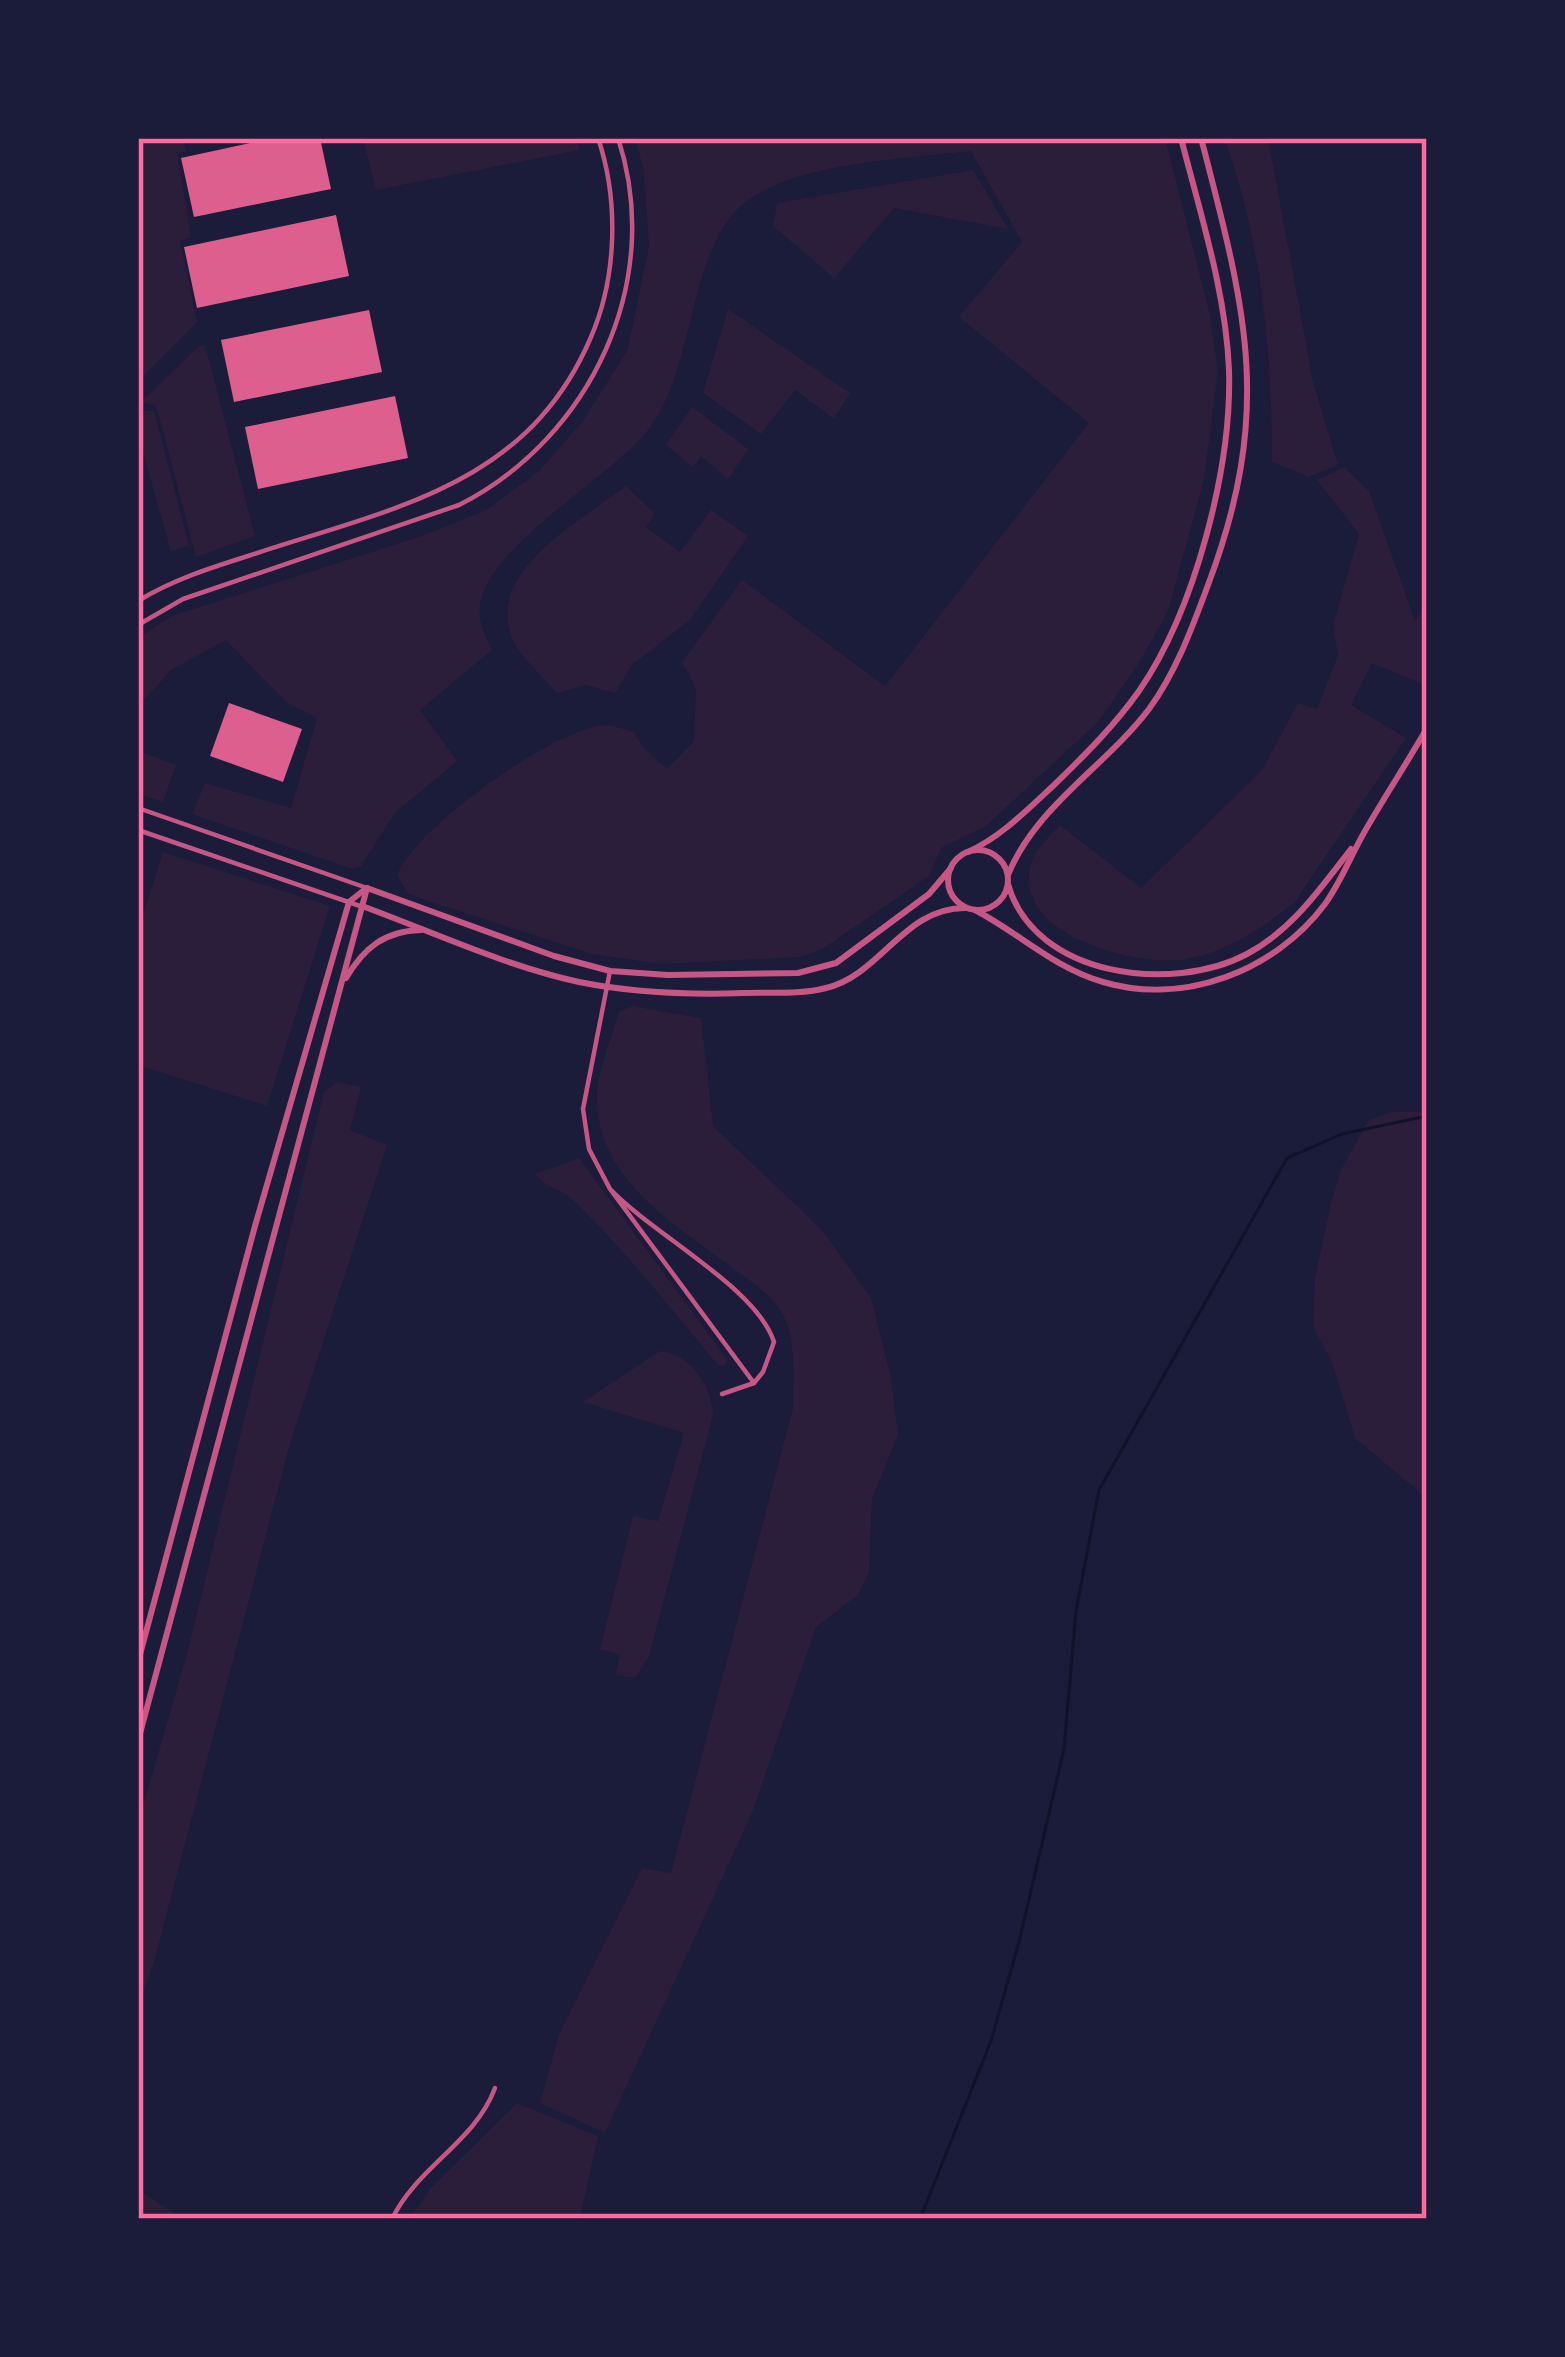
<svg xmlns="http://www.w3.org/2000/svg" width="1565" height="2357" viewBox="0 0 1565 2357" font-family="'PT Sans Narrow',sans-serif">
<rect width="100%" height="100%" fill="#1b1b3a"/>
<!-- green -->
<g fill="#2a1e3b">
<polygon points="138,138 183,138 186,152 177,153 191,237 180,241 197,322 138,381"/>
<polygon points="363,138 576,138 580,150 376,190"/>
<path d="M635 138H1165L1210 315 1218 372 1204 479 1168 611 1139 663 1098 722 986 826 941 848 929 876 821 950 800 957 661 964 592 954 416 897 407 893 397 875C416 827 546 736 597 726 609 723 623 729 634 732L642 746 667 769 694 741 696 689 682 662 742 580 885 686 1089 423 959 317 1022 242 971 151C906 159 792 162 742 205 687 252 696 371 647 431 608 480 486 547 480 606 478 622 485 636 492 650L420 710 457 761 395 813 361 866 352 869 192 814 205 783 291 808 317 718 287 703 226 640 171 670 138 707V638L172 616 425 535 486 510 538 472 582 422 627 351 649 247 644 171Z"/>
<path d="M1224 138H1268L1313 382 1338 465 1308 477 1272 462C1272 353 1262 241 1224 138Z"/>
<polygon points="973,170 1008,229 894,208 834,278 773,226 777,203"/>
<polygon points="728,309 850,393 834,419 795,390 761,434 703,393"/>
<polygon points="205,345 255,536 196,557 156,405 141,402 199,346"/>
<polygon points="692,407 748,449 728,479 701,456 693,467 666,445"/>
<polygon points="138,411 154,411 189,545 171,552 139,438"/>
<path d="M1344 467 1369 491 1415 621 1427 603V686L1372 663 1351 705 1406 738 1294 903C1261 929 1222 956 1179 960 1129 965 1008 932 1032 861 1037 847 1050 836 1060 825L1141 888 1262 770 1298 703 1317 709 1338 655 1333 625 1359 534 1317 480Z"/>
<path d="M626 486 655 514 646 527 680 552 711 510 748 536 690 620 632 665 615 693 586 685 557 693C543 676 516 654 510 633 490 568 582 520 626 486Z"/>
<polygon points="138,751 176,765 163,802 138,794"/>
<polygon points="163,852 330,906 267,1106 138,1065 138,930"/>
<path d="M632 1006 701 1018 713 1126 822 1230 871 1298 891 1378 898 1435 872 1499 869 1572 858 1595 816 1627 752 1813 605 2133 540 2103 559 2034 642 1868 671 1873 793 1408C792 1381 797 1342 784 1317 771 1292 745 1278 723 1261 666 1218 594 1175 597 1092 599 1066 612 1037 619 1012Z"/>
<polygon points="337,1082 361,1087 350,1130 387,1145 289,1447 154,1962 138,2007 138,1823 187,1654 324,1092"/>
<polygon points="1391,1112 1427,1112 1427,1505 1417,1490 1355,1438 1332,1362 1313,1327 1315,1278 1332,1199 1341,1170 1369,1120"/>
<path d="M579 1158 727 1359 725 1366 718 1365C671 1309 626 1251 573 1200 561 1188 545 1188 535 1174Z"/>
<path d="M660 1351C690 1354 712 1385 713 1415L649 1656 635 1678 615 1675 620 1655 600 1649 633 1516 658 1521 684 1433 583 1402Z"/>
<polygon points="517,2103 598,2136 580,2219 410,2219 430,2189"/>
<polygon points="138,2190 184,2219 138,2219"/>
</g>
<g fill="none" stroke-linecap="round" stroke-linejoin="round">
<!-- stream -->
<polyline stroke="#12122b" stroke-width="3" points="920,2219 991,2041 1020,1938 1064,1749 1076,1611 1099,1490 1287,1158 1342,1134 1427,1116"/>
</g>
<!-- building -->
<g fill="#dd5f8e">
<polygon points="273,138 320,138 331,189 194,217 181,158"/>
<polygon points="336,215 349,276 197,308 184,247"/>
<polygon points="369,310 382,372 234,402 221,340"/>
<polygon points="395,396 408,458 258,489 245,427"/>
<polygon points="229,703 302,729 283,782 210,756"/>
</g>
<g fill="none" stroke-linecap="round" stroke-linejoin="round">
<!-- minor -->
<g stroke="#c65784" stroke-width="4.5">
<path d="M138 601C172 580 210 568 248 556 388 509 527 488 591 337 617 277 619 200 598 138"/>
<path d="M138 625 183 599 459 505C591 438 665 281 618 138"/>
<polyline points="138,808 367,888"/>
<polyline points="138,830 360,906"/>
<path d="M610 971 583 1109 589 1149 610 1189 754 1383 763 1372 774 1342C757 1288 654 1235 610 1189"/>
<polyline points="722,1394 754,1383"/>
<path d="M392 2219C417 2167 475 2142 495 2088"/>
</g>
<!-- tertiary -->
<g stroke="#c65784" stroke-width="6">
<circle cx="978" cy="880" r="30"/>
<path d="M968 852C1002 836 1027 810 1054 785 1084 756 1115 725 1139 691 1195 610 1232 467 1229 370 1226 292 1200 213 1181 138"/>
<path d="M1008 875C1035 807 1106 766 1149 709 1176 672 1192 628 1208 585 1274 410 1246 311 1201 138"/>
<path d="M1008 884C1034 977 1172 994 1247 954 1292 930 1320 889 1351 849"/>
<polyline points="367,888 554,956 610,971 668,975 798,973 836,963 929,894 951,868"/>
<path d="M362 906C433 932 505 966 579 982 634 993 688 995 744 993 770 992 800 995 826 988 881 975 904 907 966 908"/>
<path d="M975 910C1019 933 1054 968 1103 982 1184 1006 1275 971 1325 904 1341 882 1351 855 1365 831 1385 796 1407 763 1427 728"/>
<path d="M346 978C364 948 384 931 421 930"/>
<polyline points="138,1662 255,1226 349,902 364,890"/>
<polyline points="138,1741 367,888"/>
</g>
</g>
<!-- border -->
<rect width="1565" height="2357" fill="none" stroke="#1b1b3a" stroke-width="282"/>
<rect x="141" y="141" width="1283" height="2075" fill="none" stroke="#ff6b9d" stroke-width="4.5"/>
</svg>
